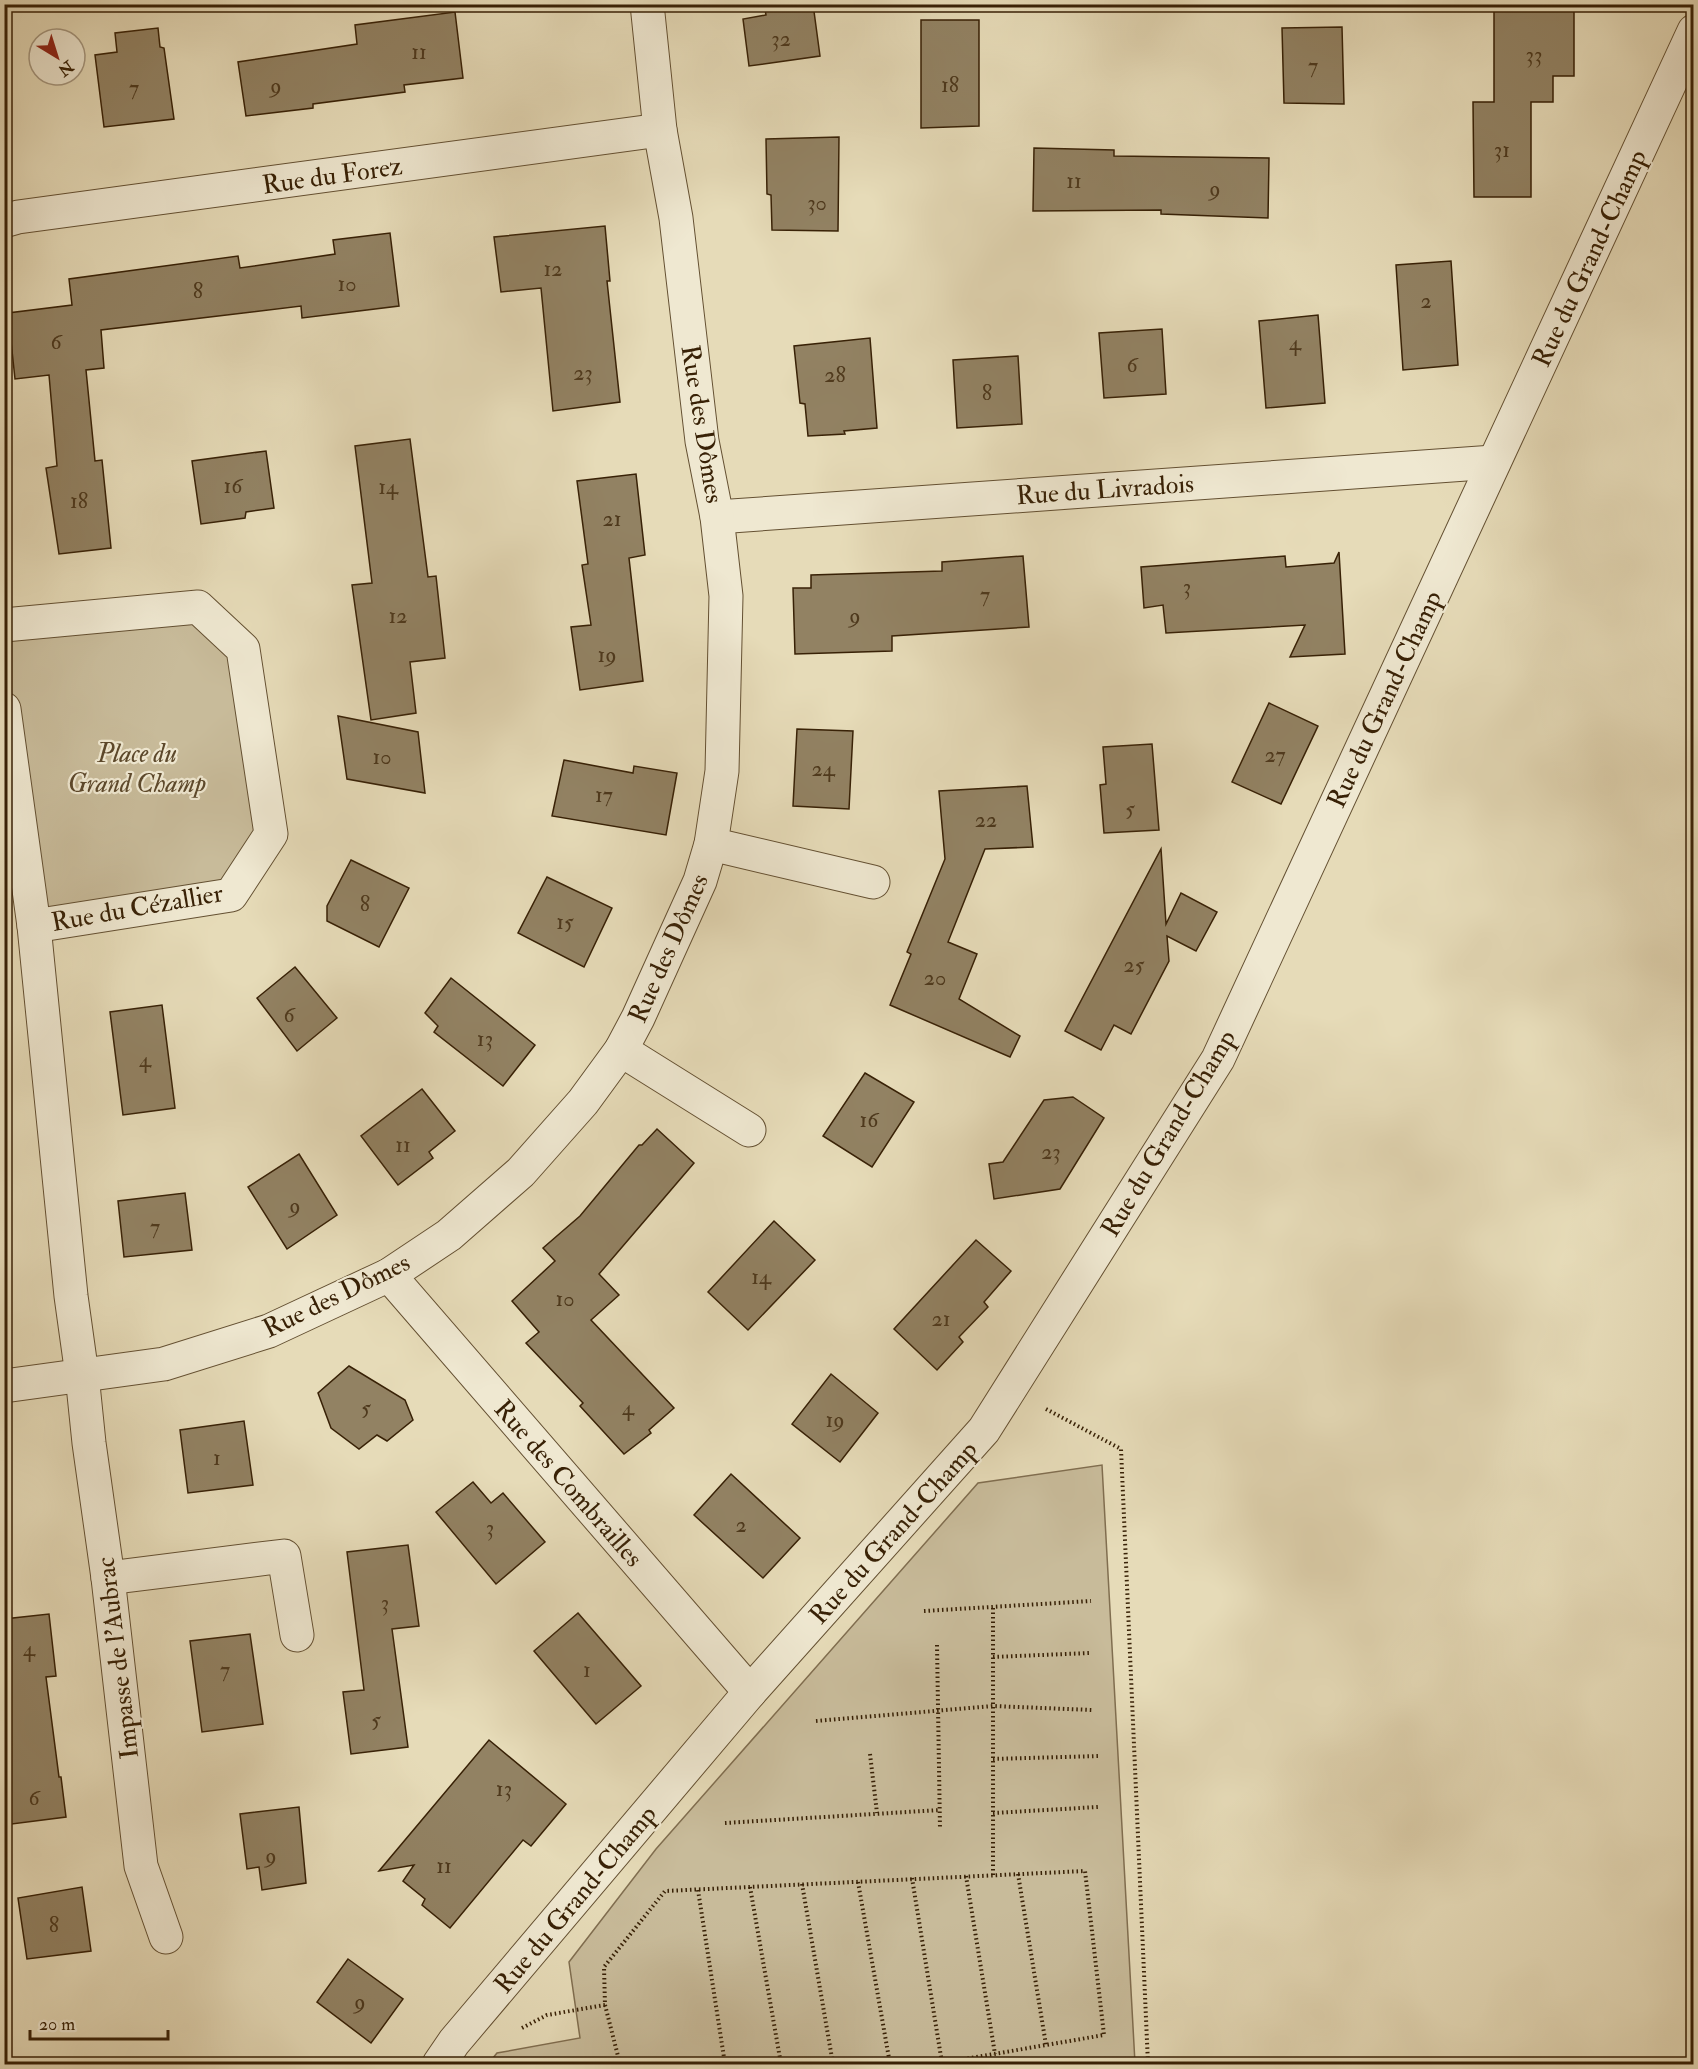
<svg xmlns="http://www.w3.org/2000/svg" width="1698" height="2069" viewBox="0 0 1698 2069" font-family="'IM FELL Double Pica',serif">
<rect width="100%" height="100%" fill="#e6dbb8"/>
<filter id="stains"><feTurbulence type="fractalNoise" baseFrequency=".00333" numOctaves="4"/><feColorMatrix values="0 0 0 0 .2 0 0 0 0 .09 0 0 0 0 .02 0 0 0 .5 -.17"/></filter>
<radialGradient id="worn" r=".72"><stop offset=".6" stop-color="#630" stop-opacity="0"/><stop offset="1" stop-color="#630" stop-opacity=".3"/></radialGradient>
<!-- green -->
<g fill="#c8bb9a" stroke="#806e50" stroke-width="1.5">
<polygon points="198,607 243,649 271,834 231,895 34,926 5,709 4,625"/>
<polygon points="1102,1465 1135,2063 1126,2064 488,2064 497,2053 580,2038 569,1962 656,1849 978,1483"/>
</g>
<!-- building -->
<g fill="#928263" stroke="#382106" stroke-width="1.5">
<polygon points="764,4 813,4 820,56 749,66 743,19 766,15"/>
<polygon points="1494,4 1574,4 1574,76 1553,76 1553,102 1531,102 1531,197 1474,197 1473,102 1494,102"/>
<polygon points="455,12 463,78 404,85 405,92 313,104 313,108 246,116 238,62 357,44 355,25"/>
<polygon points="921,20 979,20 979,126 921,128"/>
<polygon points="1342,27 1344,104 1284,103 1282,28"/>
<polygon points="158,28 160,47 164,48 174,119 104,127 95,55 117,52 115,33"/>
<polygon points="839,137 838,231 772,230 771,195 767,194 766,139"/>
<polygon points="1034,148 1114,150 1114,156 1269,158 1268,218 1161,214 1161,210 1033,211"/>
<polygon points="605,226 610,281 607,281 620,402 553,411 541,288 501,292 494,237"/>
<polygon points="390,233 399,306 302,318 301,306 101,330 104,368 86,370 95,461 102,460 111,548 59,554 46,468 57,466 49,375 15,379 8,313 72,305 69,279 238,256 240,268 335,254 333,240"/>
<polygon points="1451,261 1458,365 1403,370 1396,265"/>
<polygon points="1318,315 1325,403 1266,408 1259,321"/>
<polygon points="1162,329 1166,394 1104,398 1099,333"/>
<polygon points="870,338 877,428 844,431 845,434 808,436 805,404 800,403 794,346"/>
<polygon points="1018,356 1022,424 957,428 953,360"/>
<polygon points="410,439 428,577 436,576 445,658 410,662 416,713 371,720 352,585 372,583 355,446"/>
<polygon points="266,451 274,508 246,512 245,518 201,524 192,461"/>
<polygon points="636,474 645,555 629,558 643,681 580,690 571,627 591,625 582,565 588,564 577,481"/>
<polygon points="1339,552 1345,654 1290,657 1305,625 1166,633 1163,605 1144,608 1141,567 1285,556 1286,567 1334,563"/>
<polygon points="1023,556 1029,627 892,636 892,651 795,654 793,588 811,588 811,575 942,571 942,562"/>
<polygon points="1269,703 1318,726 1281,804 1232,782"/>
<polygon points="338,716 418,732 425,793 347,779"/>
<polygon points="797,729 853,731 849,809 793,806"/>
<polygon points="1152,744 1159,830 1104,833 1100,785 1106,784 1103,747"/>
<polygon points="564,760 633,773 634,766 677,773 666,835 552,816"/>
<polygon points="1027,786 1033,847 985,849 948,942 977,954 959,999 1020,1036 1010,1057 890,1005 911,954 907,952 945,859 939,791"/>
<polygon points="1161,849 1166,924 1181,893 1217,912 1196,951 1167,936 1169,961 1131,1034 1114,1025 1101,1050 1065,1031"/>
<polygon points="351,860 409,888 379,947 327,921 327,906"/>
<polygon points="547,877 612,908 584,967 518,933"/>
<polygon points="295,967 337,1018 297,1051 257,998"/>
<polygon points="451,978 535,1045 503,1086 434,1032 438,1026 425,1013"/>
<polygon points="162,1005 175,1108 123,1115 110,1012"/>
<polygon points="865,1073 914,1102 872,1167 823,1136"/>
<polygon points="422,1089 455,1131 429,1152 433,1158 398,1185 361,1136"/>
<polygon points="1073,1097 1104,1118 1060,1189 994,1199 989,1164 1003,1162 1044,1100"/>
<polygon points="657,1129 694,1163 599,1274 619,1295 591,1320 674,1408 649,1430 651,1433 624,1454 580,1406 583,1403 526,1343 539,1332 512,1301 555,1261 543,1248 580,1216 639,1145 642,1145"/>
<polygon points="299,1154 337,1215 287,1249 248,1187"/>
<polygon points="185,1193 192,1250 124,1257 118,1201"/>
<polygon points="774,1221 815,1260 748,1330 708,1292"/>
<polygon points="976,1240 1011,1271 984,1302 988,1307 959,1337 963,1342 937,1370 894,1329"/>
<polygon points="349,1366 405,1400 413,1420 387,1441 377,1435 359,1449 331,1428 318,1393"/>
<polygon points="831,1374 878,1413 840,1462 792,1424"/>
<polygon points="244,1421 253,1485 188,1493 180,1430"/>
<polygon points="731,1474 800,1538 763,1578 694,1515"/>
<polygon points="473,1482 491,1503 503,1493 545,1542 496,1584 436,1512"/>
<polygon points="408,1545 419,1626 392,1629 408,1747 351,1754 343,1692 364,1690 347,1552"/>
<polygon points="578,1613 641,1686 596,1724 534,1651"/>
<polygon points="49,1614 56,1676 46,1677 59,1777 61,1777 66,1817 4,1825 4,1619"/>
<polygon points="250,1634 263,1724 202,1732 190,1641"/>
<polygon points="489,1740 566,1804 531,1846 523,1840 450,1928 422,1905 425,1899 403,1881 414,1865 379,1871"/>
<polygon points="299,1807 306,1883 262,1890 259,1867 247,1869 240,1814"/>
<polygon points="82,1887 91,1951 27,1959 18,1898"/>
<polygon points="348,1959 403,1999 371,2043 317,2002"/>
</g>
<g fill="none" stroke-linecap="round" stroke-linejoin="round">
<!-- minor casing -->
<g stroke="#645032" stroke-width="35">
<g id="minor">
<polyline points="4,221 18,217 660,130"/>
<polyline points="717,517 1494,462"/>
<polyline points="4,625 198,607 243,649 271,834 231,895 34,926"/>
<polyline points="4,709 34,926 71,1296 82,1375 89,1443 108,1578 141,1866 166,1937"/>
<polyline points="711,844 873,882"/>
<polyline points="621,1050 749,1130"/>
<polyline points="389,1275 750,1692"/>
<polyline points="4,1386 164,1364 269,1331 389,1275 449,1235 521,1172 583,1102 621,1050 638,1018 700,881 711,844 722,771 726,596 717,517 702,441 676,218 660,130 647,4"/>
<polyline points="108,1578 284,1556 297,1635"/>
<polyline points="439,2064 454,2042 750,1692 984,1430 1218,1059 1694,31"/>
</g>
</g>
<!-- path -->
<g stroke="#382106" stroke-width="4" stroke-dasharray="1.5 3" stroke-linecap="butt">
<polyline points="1046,1409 1121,1449 1148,2064"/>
<polyline points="924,1611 1091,1601"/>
<polyline points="937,1645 940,1829"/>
<polyline points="993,1657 1089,1653"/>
<polyline points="816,1721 993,1706 1092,1710"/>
<polyline points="870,1754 877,1813"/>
<polyline points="993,1759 1098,1756"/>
<polyline points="993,1813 1098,1807"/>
<polyline points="725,1823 940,1810"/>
<polyline points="1018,1874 1046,2045"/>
<polyline points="993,1875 993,1606"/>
<polyline points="966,1876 995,2054"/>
<polyline points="912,1878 942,2063"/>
<polyline points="858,1882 890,2064"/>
<polyline points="802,1884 833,2064"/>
<polyline points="750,1887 781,2064"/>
<polyline points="698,1890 725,2064"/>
<polyline points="605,2005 620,2064"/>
<polyline points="522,2028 547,2015 605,2005 604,1967 665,1891 1085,1871 1104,2035 936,2064"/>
</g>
<!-- minor -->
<use href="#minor" stroke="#efe8d1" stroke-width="33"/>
</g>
<g text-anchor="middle" stroke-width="4.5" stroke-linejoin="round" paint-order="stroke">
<!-- number labels -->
<g font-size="22" fill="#4e391d">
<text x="781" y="46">32</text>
<text x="419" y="59">11</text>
<text x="1534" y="62">33</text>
<text x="1313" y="73">7</text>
<text x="950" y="92">18</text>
<text x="276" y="93">9</text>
<text x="134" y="95">7</text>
<text x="1502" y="157">31</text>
<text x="1074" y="188">11</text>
<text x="1215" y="196">9</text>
<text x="817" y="210">30</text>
<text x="553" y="276">12</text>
<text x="347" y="291">10</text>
<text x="198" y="298">8</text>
<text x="1426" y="308">2</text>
<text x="56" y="349">6</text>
<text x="1295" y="350">4</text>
<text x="1132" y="372">6</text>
<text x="583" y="380">23</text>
<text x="835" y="382">28</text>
<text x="987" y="400">8</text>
<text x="233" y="493">16</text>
<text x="388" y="494">14</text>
<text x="79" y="508">18</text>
<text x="612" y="526">21</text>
<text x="1187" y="594">3</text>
<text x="985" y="602">7</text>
<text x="398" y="623">12</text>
<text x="855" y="623">9</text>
<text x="607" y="662">19</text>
<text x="1275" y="762">27</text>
<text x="382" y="764">10</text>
<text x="823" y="776">24</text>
<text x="604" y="802">17</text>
<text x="1130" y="816">5</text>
<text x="986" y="827">22</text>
<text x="365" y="911">8</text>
<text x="565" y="929">15</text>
<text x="1134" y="972">25</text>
<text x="935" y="985">20</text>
<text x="289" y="1022">6</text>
<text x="485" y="1046">13</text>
<text x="145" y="1067">4</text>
<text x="869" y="1127">16</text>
<text x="403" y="1152">11</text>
<text x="1051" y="1159">23</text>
<text x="295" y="1213">9</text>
<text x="155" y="1234">7</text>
<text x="761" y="1284">14</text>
<text x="565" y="1306">10</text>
<text x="941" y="1326">21</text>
<text x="366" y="1415">5</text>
<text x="628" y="1415">4</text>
<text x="835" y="1427">19</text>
<text x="217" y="1465">1</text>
<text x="741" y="1532">2</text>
<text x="490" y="1535">3</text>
<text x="385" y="1610">3</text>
<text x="29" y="1656">4</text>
<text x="225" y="1677">7</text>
<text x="587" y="1677">1</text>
<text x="376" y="1727">5</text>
<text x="504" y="1796">13</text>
<text x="34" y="1805">6</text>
<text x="271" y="1863">9</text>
<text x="444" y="1873">11</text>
<text x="54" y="1932">8</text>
<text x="360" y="2009">9</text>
</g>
<!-- street labels -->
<g font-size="26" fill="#382106" stroke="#efe8d1">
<text transform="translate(332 175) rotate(-8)" y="9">Rue du Forez</text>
<text transform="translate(1589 258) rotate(-65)" y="9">Rue du Grand-Champ</text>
<text transform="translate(703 424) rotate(81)" y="9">Rue des Dômes</text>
<text transform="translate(1105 489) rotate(-4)" y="9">Rue du Livradois</text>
<text transform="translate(1384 699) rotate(-65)" y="9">Rue du Grand-Champ</text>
<text transform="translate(137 907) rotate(-10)" y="9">Rue du Cézallier</text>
<text transform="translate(668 948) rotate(-66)" y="9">Rue des Dômes</text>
<text transform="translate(1168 1133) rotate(-59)" y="9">Rue du Grand-Champ</text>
<text transform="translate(336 1295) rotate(-26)" y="9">Rue des Dômes</text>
<text transform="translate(569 1483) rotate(49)" y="9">Rue des Combrailles</text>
<text transform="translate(893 1532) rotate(-48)" y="9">Rue du Grand-Champ</text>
<text transform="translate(117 1658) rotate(-97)" y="9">Impasse de l'Aubrac</text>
<text transform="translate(575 1899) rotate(-50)" y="9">Rue du Grand-Champ</text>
</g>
<!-- park labels -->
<g font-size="26" font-style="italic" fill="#5c482b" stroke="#efe8d1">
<text x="137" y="762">Place du<tspan x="137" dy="30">Grand Champ</tspan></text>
</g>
</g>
<!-- margin -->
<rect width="1698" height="2069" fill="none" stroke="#e6dbb8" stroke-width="24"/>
<rect x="6" y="6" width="1686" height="2057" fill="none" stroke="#382106" stroke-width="3"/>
<rect x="12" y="12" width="1674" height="2045" fill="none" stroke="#382106" stroke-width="1.5"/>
<!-- north arrow -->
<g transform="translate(57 57) rotate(142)"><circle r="28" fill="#efe8d1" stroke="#a69880" stroke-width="1.5"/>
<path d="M0-4.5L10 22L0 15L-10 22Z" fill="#8f2418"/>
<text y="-9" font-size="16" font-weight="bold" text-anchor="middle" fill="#382106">N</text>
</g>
<!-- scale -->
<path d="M30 2030v9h138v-9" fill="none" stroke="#382106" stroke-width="3"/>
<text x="39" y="2030" font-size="18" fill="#382106" stroke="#efe8d1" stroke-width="4.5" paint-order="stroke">20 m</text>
<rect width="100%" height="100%" filter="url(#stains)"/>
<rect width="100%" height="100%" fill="url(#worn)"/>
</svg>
